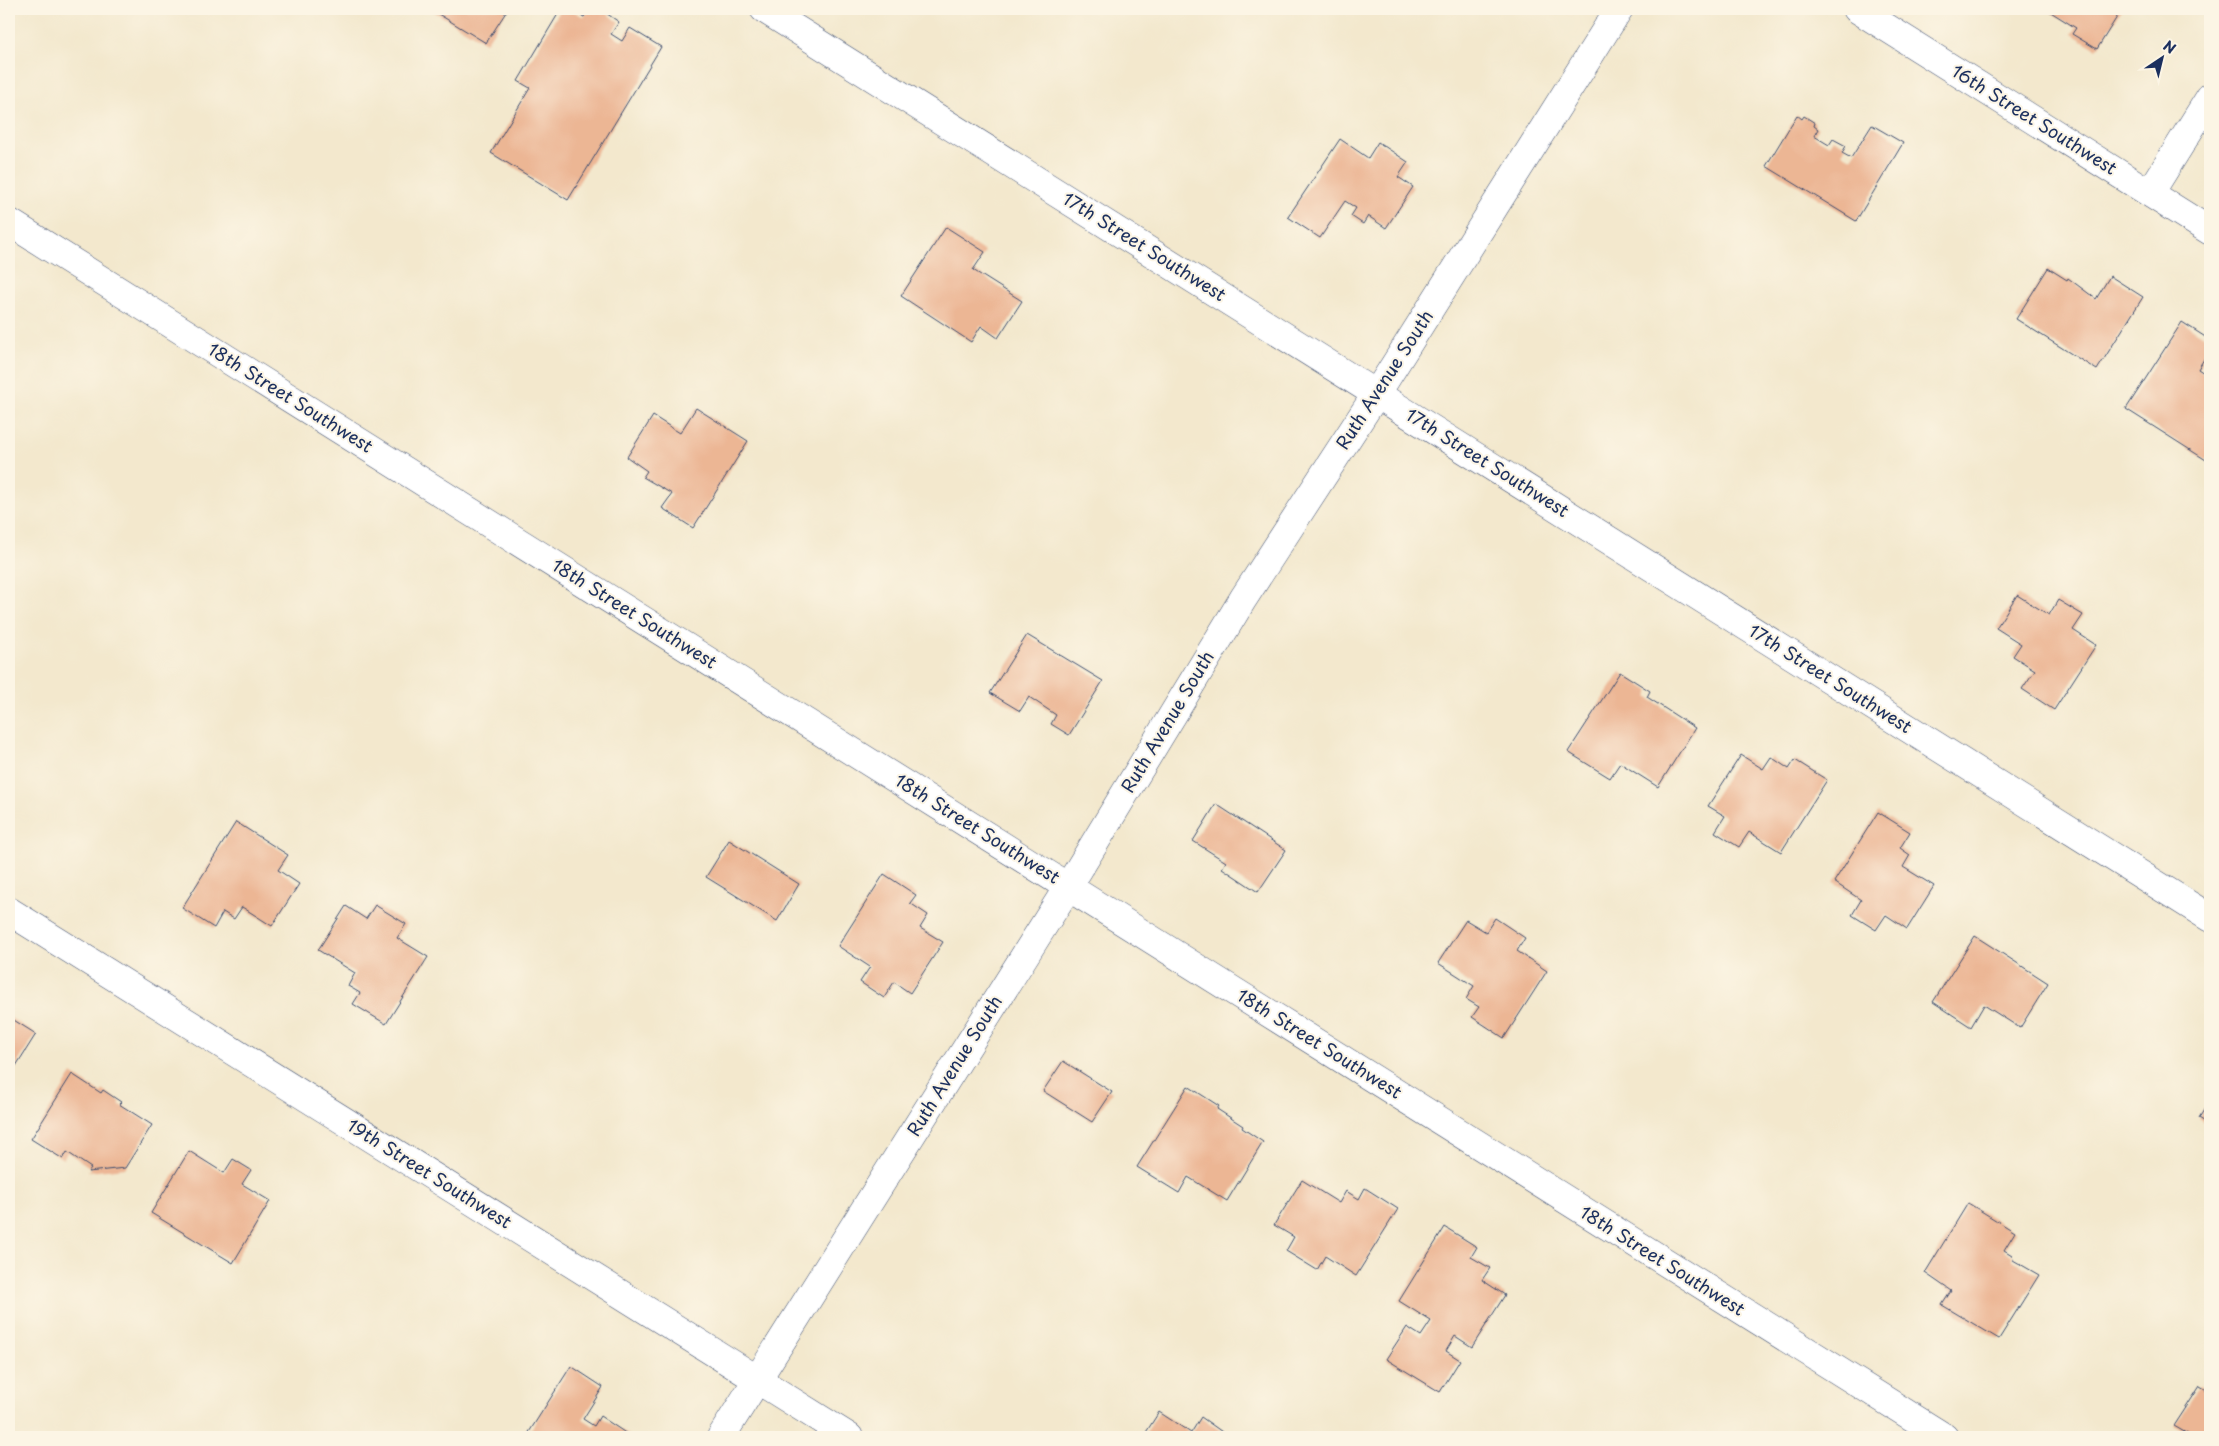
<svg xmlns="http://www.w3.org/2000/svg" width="2219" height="1446" viewBox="0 0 2219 1446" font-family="'Playpen Sans',sans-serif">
<rect width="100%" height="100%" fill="#fcf5e5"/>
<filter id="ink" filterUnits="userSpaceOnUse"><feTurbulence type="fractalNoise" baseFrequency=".02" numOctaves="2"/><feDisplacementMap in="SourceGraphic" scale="10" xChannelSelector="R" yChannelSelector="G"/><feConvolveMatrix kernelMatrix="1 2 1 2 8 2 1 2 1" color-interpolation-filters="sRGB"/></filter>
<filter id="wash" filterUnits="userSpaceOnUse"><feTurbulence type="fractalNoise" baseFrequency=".0096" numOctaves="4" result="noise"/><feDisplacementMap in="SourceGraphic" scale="20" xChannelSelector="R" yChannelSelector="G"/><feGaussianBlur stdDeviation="1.12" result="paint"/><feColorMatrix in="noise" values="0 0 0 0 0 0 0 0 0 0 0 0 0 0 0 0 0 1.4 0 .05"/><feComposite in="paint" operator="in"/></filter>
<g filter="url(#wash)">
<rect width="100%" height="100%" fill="#f3e8cd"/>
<g id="blocks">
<!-- building -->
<g fill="#ecb694">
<polygon points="430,9 508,9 486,43"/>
<polygon points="561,9 569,9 584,17 589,9 600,9 619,22 611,34 622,41 630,28 661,47 568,200 491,153 530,88 518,81"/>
<polygon points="2046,9 2122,9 2097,49 2072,34 2076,28"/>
<polygon points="1797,115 1802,119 1804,116 1815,123 1814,126 1818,129 1814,136 1829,145 1833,139 1846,146 1842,153 1851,158 1872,125 1903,143 1856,221 1766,166"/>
<polygon points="1340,139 1368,158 1378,142 1408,162 1398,177 1413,187 1386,228 1368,216 1363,224 1351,216 1356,208 1345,201 1320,238 1288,217"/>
<polygon points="946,227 985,252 973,270 1022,301 998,338 981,326 971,342 901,296"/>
<polygon points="2048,268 2067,280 2068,278 2096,299 2110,276 2143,297 2097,370 2016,319"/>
<polygon points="2182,322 2210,340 2210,349 2198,369 2210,377 2210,454 2206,460 2126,409"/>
<polygon points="696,408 748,441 693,528 662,508 672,494 643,477 647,471 627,457 653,416 680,433"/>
<polygon points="2017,595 2049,615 2058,600 2083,615 2073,630 2096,645 2054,710 2022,689 2035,670 2013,656 2021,644 1996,628"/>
<polygon points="1027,635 1103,681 1069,735 1051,724 1056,715 1029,697 1020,711 990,693"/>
<polygon points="1620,672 1650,691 1647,697 1695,728 1658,787 1620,763 1610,778 1568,752"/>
<polygon points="1741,755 1763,769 1771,757 1789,769 1795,760 1827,780 1781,852 1749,832 1739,847 1715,832 1725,816 1708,806"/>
<polygon points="1216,804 1286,850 1258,892 1222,868 1226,862 1193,841"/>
<polygon points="1878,812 1910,832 1900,848 1910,855 1903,867 1934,886 1907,929 1886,915 1876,930 1852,915 1861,900 1834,882"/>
<polygon points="236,822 288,855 278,870 299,884 272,926 242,907 234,919 223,912 214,928 182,908"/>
<polygon points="729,840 799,884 777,921 706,877"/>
<polygon points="884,874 916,895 910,903 928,915 920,928 943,942 910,993 894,982 884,998 860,982 870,967 838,946"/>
<polygon points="375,905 406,924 397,938 428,957 386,1024 353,1004 360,993 348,986 355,973 318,950 346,906 366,919"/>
<polygon points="1495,918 1525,938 1517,951 1547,971 1504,1038 1472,1017 1479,1007 1466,999 1474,986 1438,963 1466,920 1486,932"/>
<polygon points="1975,936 2048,983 2020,1028 1984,1005 1971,1027 1933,1002"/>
<polygon points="9,1017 36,1034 9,1077"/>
<polygon points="1063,1061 1112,1092 1092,1122 1043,1091"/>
<polygon points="72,1074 101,1093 103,1090 121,1102 119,1104 152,1125 125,1168 88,1172 91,1168 67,1152 63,1159 31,1139"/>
<polygon points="1188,1086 1219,1106 1217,1109 1243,1126 1242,1128 1263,1142 1227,1201 1188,1177 1179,1193 1137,1167"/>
<polygon points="2210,1100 2210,1125 2199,1118"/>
<polygon points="189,1151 224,1173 233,1159 251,1170 242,1184 270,1201 233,1263 151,1213"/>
<polygon points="1302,1180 1339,1203 1346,1191 1359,1199 1365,1188 1398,1209 1356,1276 1325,1256 1317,1270 1286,1251 1294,1237 1274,1225"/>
<polygon points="1968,1203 2015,1232 2004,1250 2012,1255 2013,1260 2039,1275 1999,1339 1942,1305 1951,1291 1925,1273"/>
<polygon points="1445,1227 1477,1247 1471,1257 1490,1268 1482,1280 1505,1295 1472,1347 1455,1336 1446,1351 1460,1360 1440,1392 1386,1359 1407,1327 1421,1336 1431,1321 1399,1301"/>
<polygon points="571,1366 603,1387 583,1419 594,1426 600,1416 630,1436 629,1437 526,1437"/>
<polygon points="2200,1386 2210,1392 2210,1437 2193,1437 2174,1426"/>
<polygon points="1159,1412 1191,1433 1201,1417 1225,1434 1223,1437 1143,1437"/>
</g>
</g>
</g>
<g filter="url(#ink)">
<use href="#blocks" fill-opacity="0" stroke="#3b4b6f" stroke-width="1"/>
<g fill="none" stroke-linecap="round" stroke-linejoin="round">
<!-- minor casing -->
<g stroke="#3b4b6f" stroke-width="29">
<g id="minor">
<polyline points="764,9 2210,918"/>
<polyline points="1857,9 2210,231"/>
<polyline points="2150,193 2210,97"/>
<polyline points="9,222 1944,1437"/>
<polyline points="9,911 849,1437"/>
<polyline points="721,1437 1068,887 1243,599 1377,393 1619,9"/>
</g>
</g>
<!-- minor -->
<use href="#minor" stroke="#fff" stroke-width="28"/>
</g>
</g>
<g text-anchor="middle" stroke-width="4" stroke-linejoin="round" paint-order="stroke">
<!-- street labels -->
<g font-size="18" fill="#1b2f5e" stroke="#fcf5e5">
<text transform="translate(2034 120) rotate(32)" y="6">16th Street Southwest</text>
<text transform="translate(1144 247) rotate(32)" y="6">17th Street Southwest</text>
<text transform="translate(1385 380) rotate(-57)" y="6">Ruth Avenue South</text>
<text transform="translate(290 398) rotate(32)" y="6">18th Street Southwest</text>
<text transform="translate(1487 463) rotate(32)" y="6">17th Street Southwest</text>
<text transform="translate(634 614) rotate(32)" y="6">18th Street Southwest</text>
<text transform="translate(1830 679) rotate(32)" y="6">17th Street Southwest</text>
<text transform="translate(1168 722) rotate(-59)" y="6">Ruth Avenue South</text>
<text transform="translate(977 829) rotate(32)" y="6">18th Street Southwest</text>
<text transform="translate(1319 1044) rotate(32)" y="6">18th Street Southwest</text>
<text transform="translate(955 1066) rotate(-58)" y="6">Ruth Avenue South</text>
<text transform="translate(429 1174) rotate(32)" y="6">19th Street Southwest</text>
<text transform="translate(1662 1261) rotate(32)" y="6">18th Street Southwest</text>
</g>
</g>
<!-- margin -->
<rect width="2219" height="1446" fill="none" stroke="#fcf5e5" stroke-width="30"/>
<!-- north arrow -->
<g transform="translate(2162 58) rotate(35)" stroke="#fcf5e5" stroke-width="4" paint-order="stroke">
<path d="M0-4L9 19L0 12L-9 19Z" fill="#1b2f5e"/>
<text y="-8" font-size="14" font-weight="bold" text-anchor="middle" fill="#1b2f5e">N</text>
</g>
</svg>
